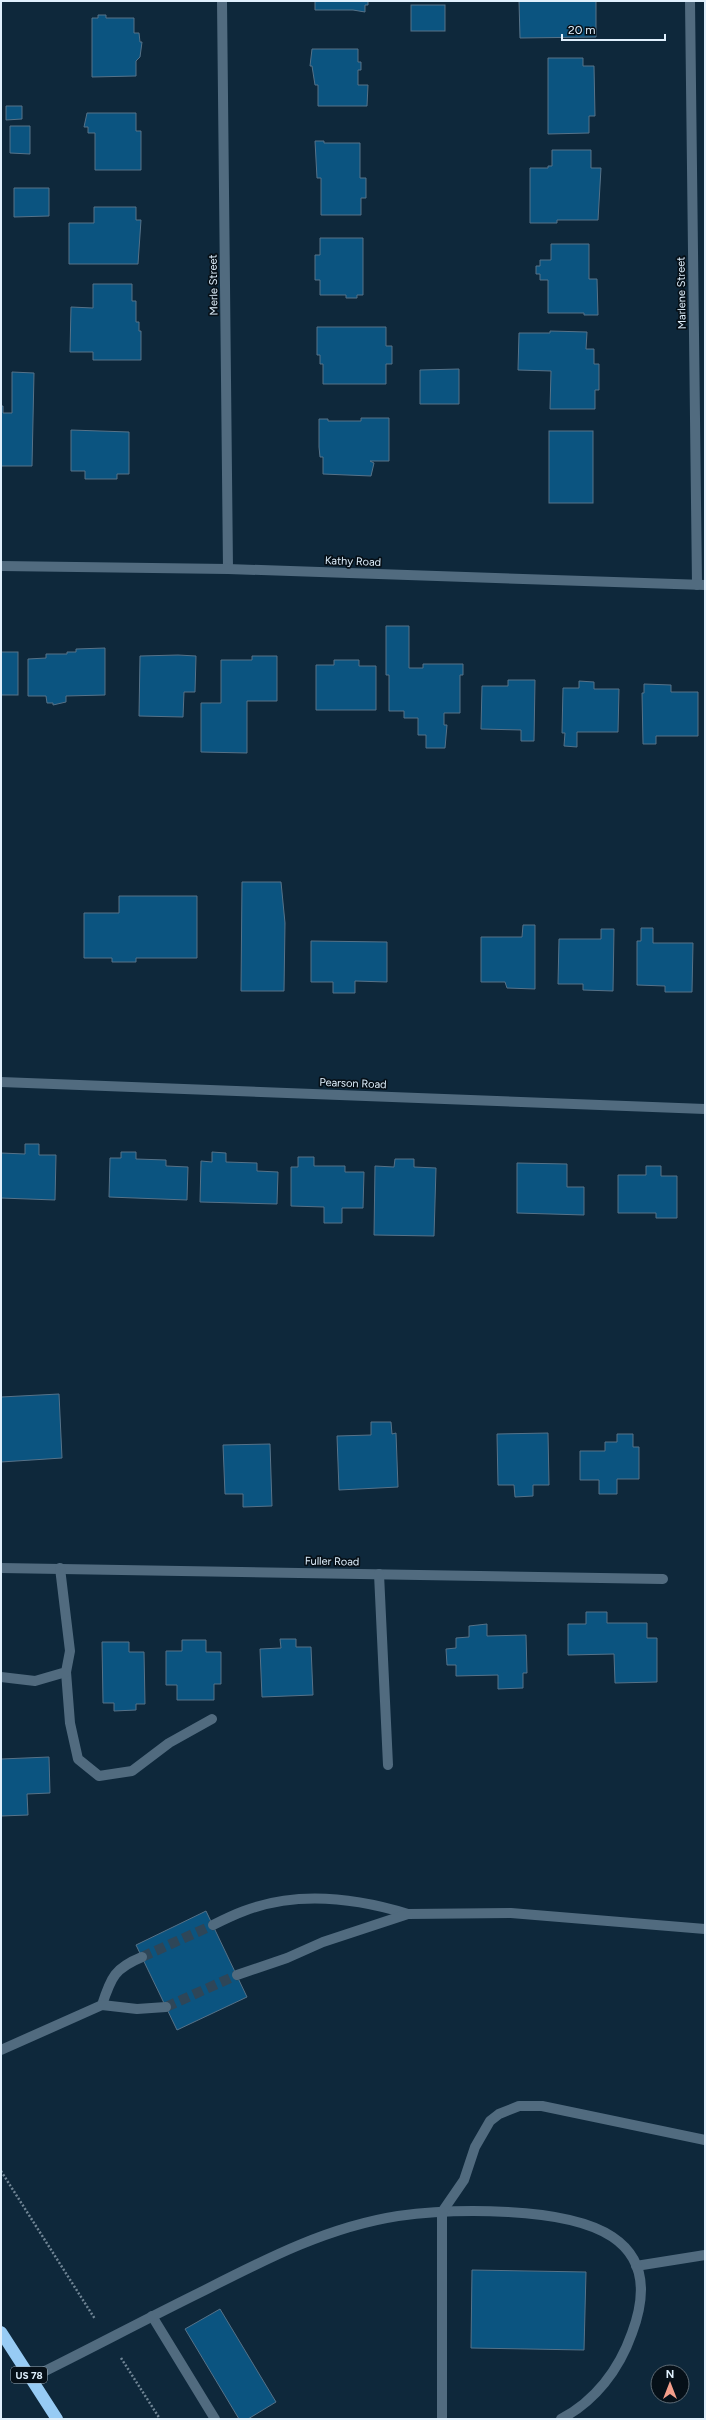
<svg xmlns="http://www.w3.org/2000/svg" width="706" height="2420" viewBox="0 0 706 2420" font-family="Figtree,sans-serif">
<rect width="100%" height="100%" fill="#0e283b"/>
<!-- building -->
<g fill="#0b5480" stroke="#567288">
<polygon points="315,1 368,1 368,5 365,5 365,12 353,10 315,10"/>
<polygon points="519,1 596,1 596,37 520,38"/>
<rect x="411" y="5" width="34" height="26"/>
<polygon points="98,15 106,15 106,18 134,18 134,33 139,33 140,42 142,42 140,57 136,61 136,76 92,77 92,18 98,18"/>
<polygon points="312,49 358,49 358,62 361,62 361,70 358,70 358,85 368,85 367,106 318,106 318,85 315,85 312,66 310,66"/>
<polygon points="548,58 583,58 583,66 594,66 595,116 589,116 589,133 548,134"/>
<polygon points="6,106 22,106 22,119 6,120"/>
<polygon points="87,113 136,113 136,131 141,131 141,170 95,170 95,133 88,133 88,127 84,127"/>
<polygon points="10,126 30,126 30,154 10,153"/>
<polygon points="315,141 324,141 324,143 360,143 360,178 366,178 366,198 361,198 361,215 321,215 321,178 317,178"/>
<polygon points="552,150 591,150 591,168 601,168 598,220 557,220 557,223 530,223 530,168 548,168 548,166 552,166"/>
<polygon points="14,188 49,188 49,216 14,217"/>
<polygon points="94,207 136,207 136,220 141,220 138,264 69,264 69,223 94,223"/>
<polygon points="320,238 363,238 363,295 357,295 357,298 346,298 346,295 320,295 320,280 315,280 315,255 320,255"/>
<polygon points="551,244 589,244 589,279 597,279 598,315 584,315 584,313 548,313 548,280 540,280 540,274 536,274 536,266 540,266 540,260 551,260"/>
<polygon points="93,284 132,284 132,301 136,301 136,322 139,322 139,331 141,331 141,360 93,360 93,352 70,352 71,307 93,308"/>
<polygon points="317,327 386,327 386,346 392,346 392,364 386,364 386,384 323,384 323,364 320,364 320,355 317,355"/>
<polygon points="550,331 587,332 586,349 594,349 594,364 599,364 599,390 595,390 595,409 550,409 551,371 518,370 519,333 550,333"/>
<polygon points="459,369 459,404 420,404 420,370"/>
<polygon points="12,372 34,373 32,466 1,466 1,406 3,406 3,413 12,413"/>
<polygon points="361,418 389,418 389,461 370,461 374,463 371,476 323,474 323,457 320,457 319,447 319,419 328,419 328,421 361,421"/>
<polygon points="71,430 129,432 129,474 117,474 117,479 85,479 85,471 71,471"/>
<rect x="549" y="431" width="44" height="72"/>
<polygon points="386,626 409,626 409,668 423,668 423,664 463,664 463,675 460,675 460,713 444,713 444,725 447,725 445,748 426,748 426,735 418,735 418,718 404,718 404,711 389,711 389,675 386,675"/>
<polygon points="105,648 105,695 66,696 66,702 53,705 53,703 47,703 46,696 28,696 28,659 46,658 46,654 67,654 67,652 76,652 76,649"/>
<rect x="1" y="652" width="17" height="43"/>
<polygon points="178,655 196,656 195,692 184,692 183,717 139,716 140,656"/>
<polygon points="252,656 277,656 277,701 247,701 247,753 201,752 201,703 221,703 221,660 252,660"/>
<polygon points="334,660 359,660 359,666 376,666 376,710 316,710 316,665 334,665"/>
<polygon points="508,680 535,680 534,741 521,741 521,730 481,729 482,686 508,686"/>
<polygon points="579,681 594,682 594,689 619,689 618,732 577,732 577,747 564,746 565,733 562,733 563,688 579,688"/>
<polygon points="644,684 671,685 671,692 698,692 698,736 656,736 656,744 643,744 642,693 644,693"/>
<polygon points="242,882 281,882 285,923 284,991 241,991"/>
<polygon points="119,896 197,896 197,958 136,958 136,962 112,962 112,958 84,958 84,913 119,913"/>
<polygon points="523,925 535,925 535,989 507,988 505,982 481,982 481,937 522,937"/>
<polygon points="641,928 653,928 653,943 693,943 692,992 665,992 665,986 637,985 637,941 641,941"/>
<polygon points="601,929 614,929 613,991 583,990 583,984 558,984 559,939 601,939"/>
<polygon points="311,941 387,942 387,982 355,981 355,993 333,993 333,982 311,982"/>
<polygon points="25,1144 39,1144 39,1155 56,1155 55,1200 1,1198 1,1153 25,1154"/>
<polygon points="121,1152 136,1152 136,1159 166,1160 166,1166 188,1167 187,1200 109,1197 110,1158 121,1158"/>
<polygon points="212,1152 226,1153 226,1162 257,1163 257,1171 278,1172 277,1204 200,1202 201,1161 212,1162"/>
<polygon points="298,1157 314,1157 314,1166 345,1166 345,1172 364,1172 363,1208 342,1208 342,1223 324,1223 324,1207 291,1206 291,1167 298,1167"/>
<polygon points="395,1159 414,1159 414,1167 436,1168 434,1236 374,1235 375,1166 394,1167"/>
<polygon points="517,1163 567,1164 567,1187 584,1187 584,1215 517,1213"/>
<polygon points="646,1166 661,1166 661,1176 677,1176 677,1218 656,1218 656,1213 618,1213 618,1175 646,1175"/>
<polygon points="59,1394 62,1458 1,1462 1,1397"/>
<polygon points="371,1422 391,1422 392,1434 396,1433 398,1487 339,1490 337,1436 371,1435"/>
<polygon points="548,1433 549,1485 533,1485 533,1496 515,1497 514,1485 498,1485 497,1434"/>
<polygon points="617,1434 633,1434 633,1447 639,1447 639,1479 617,1479 617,1494 599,1494 599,1480 580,1480 580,1451 605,1451 605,1442 617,1442"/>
<polygon points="270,1444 272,1506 243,1507 243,1494 225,1494 223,1445"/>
<polygon points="586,1612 607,1612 607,1623 647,1623 647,1638 657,1638 657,1682 615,1683 614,1654 568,1655 568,1624 586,1624"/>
<polygon points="487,1624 487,1636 526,1635 527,1673 523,1673 523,1688 498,1689 498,1675 456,1676 456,1665 447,1665 446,1649 456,1648 456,1638 469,1637 469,1626"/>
<polygon points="280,1639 296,1639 296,1647 311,1647 313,1695 262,1697 260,1649 281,1648"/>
<polygon points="182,1640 206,1640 206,1652 221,1652 221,1684 214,1684 214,1700 177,1700 177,1685 166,1685 166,1651 182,1651"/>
<polygon points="102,1642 129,1642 129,1652 144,1652 145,1704 136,1704 136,1710 114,1711 114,1703 103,1703"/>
<polygon points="49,1757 50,1793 27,1794 28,1815 1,1816 1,1759"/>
<polygon points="206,1911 247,1997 177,2030 136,1945"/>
<polygon points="472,2270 586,2272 584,2350 471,2348"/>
<polygon points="220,2309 276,2402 248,2419 239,2419 185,2329"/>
</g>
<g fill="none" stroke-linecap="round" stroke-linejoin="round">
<!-- minor-tunnel -->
<g stroke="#2e4658" stroke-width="10" stroke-dasharray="10 5" stroke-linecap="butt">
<polyline points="142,1957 213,1925"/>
<polyline points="166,2007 237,1975"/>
</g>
<!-- path -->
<g stroke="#708595" stroke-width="2.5" stroke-dasharray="2 2" stroke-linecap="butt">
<polyline points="1,2171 95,2319"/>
<polyline points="121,2358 160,2419"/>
</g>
<!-- minor -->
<g stroke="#516b7f" stroke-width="10">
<polyline points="222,1 228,569"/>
<polyline points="690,1 697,585"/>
<polyline points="1,566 228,569 705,585"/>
<polyline points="1,1082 705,1109"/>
<polyline points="1,1568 663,1579"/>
<polyline points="379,1574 388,1765"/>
<polyline points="66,1672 70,1723 78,1759 99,1776 132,1771 169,1743 212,1719"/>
<polyline points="1,1677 35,1681 66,1672 70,1651 60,1568"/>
<path d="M213 1925C223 1920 233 1915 244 1911 296 1891 356 1898 408 1914"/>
<polyline points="237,1975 287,1958 323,1942 408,1914 511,1913 705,1929"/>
<path d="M102 2005C111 1977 115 1968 142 1957"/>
<polyline points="1,2050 102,2005 137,2009 166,2007"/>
<polyline points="636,2266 705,2255"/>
<polyline points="152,2316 215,2419"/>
<path d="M31 2378C88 2350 144 2320 201 2292 264 2260 327 2227 398 2216 434 2211 471 2210 508 2212 584 2216 669 2234 632 2333 619 2370 595 2401 561 2419"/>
<polyline points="442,2419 442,2212 464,2180 475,2147 490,2121 499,2114 519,2106 542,2106 705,2140"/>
</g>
<!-- highway -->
<polyline stroke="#97cbf4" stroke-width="12" points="1,2332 57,2419"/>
</g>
<g text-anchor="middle" stroke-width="3.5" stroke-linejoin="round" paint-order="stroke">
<!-- shield labels -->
<rect fill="#061018" stroke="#9fadb8" stroke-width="1" x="11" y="2367" width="36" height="16" rx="3"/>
<g font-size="10" font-weight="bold" fill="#e0f0fd">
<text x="29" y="2379">US 78</text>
</g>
<!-- street labels -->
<g font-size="11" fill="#e0f0fd" stroke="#061018">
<text transform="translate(213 285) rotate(-91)" y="4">Merle Street</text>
<text transform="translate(681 293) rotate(-91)" y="4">Marlene Street</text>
<text transform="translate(353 561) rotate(2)" y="4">Kathy Road</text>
<text transform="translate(353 1083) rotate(2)" y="4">Pearson Road</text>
<text transform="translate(332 1561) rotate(1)" y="4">Fuller Road</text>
</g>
</g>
<!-- border -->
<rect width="706" height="2420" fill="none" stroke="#e0f0fd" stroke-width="4"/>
<!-- north arrow -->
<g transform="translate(670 2384)"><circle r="19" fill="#061018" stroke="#5d6a74"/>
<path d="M0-3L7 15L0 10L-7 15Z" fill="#f49e8a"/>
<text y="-6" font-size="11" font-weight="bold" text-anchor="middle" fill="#e0f0fd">N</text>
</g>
<!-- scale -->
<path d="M562 34v6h103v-6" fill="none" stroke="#e0f0fd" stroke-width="2"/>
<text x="568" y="34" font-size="12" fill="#e0f0fd" stroke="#061018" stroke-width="3" paint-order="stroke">20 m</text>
</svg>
